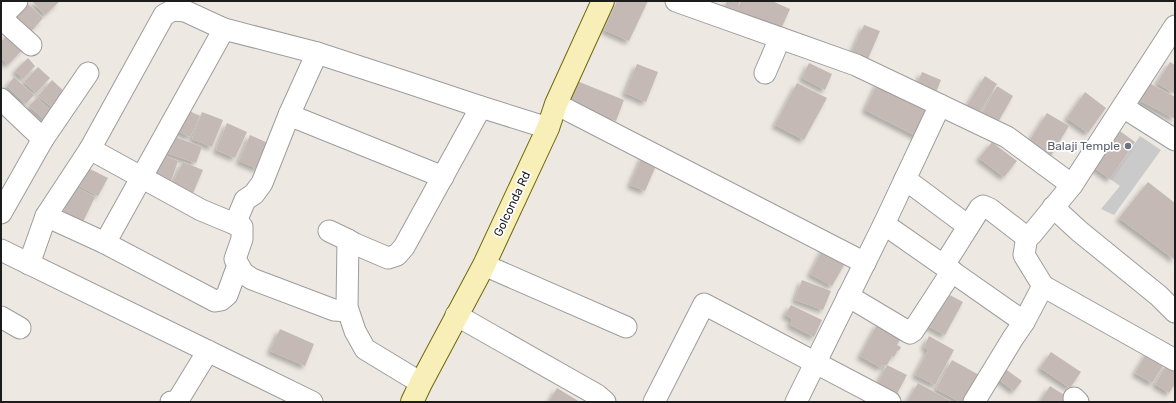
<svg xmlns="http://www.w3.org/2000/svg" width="1176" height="403" viewBox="0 0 1176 403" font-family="Rubik,sans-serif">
<defs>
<filter id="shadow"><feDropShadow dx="-3.5" dy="3.5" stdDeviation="2" flood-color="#0004"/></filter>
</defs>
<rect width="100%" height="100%" fill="#ede8e2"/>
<!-- religious -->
<polygon fill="#cacaca" points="1140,136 1161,150 1114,215 1101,209 1120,186 1110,179"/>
<!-- building -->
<g fill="#c5b9b6" filter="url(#shadow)">
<polygon points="25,1 43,18 27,36 8,18"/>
<polygon points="32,1 60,1 45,15"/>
<polygon points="617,1 648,1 629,41 604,30"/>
<polygon points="727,1 740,1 737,10 725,6"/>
<polygon points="741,1 772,1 790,9 781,29 737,10"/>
<polygon points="864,25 880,31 867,61 851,54"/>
<polygon points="11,31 26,46 8,65 1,58 1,42"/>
<polygon points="28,58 35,66 23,79 15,71"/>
<polygon points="1170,62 1175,65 1175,94 1157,83"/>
<polygon points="809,63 832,74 825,90 802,78"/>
<polygon points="637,64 658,72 646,102 625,93"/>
<polygon points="38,67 50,78 36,93 24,82"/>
<polygon points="922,72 941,80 934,97 916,87"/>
<polygon points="985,76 997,84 978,115 966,107"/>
<polygon points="14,77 34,95 26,104 7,86"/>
<polygon points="52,80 68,95 55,110 38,96"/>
<polygon points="577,81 624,100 616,121 569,102"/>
<polygon points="878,82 932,108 918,137 865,110"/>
<polygon points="797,83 827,98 804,140 775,125"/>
<polygon points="1149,83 1175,97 1175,119 1139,100"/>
<polygon points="997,86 1013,96 997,124 981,115"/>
<polygon points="1085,92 1106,108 1088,133 1067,118"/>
<polygon points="37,98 54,113 47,122 29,106"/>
<polygon points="183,108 200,116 190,137 173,129"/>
<polygon points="202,112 223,120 212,147 192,139"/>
<polygon points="1047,113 1069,126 1050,157 1028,143"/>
<polygon points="227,123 247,132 235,158 216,150"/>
<polygon points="1113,126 1135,142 1110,179 1088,163"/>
<polygon points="170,135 202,147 196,163 164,152"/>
<polygon points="250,135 268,143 258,169 239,161"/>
<polygon points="992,142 1017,161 1004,177 979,158"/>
<polygon points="160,154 178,161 171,181 153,174"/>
<polygon points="643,155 658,161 645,191 630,185"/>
<polygon points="183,162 203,170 193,193 172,184"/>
<polygon points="86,167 108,178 98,196 77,185"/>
<polygon points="1148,182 1175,203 1175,260 1119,218"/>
<polygon points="76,187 95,197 81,226 61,216"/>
<polygon points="824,247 847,260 832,286 810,274"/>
<polygon points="802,280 831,291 823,310 795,300"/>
<polygon points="946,293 963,302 945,335 928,326"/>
<polygon points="791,305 822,320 814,337 790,325 792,319 785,315"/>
<polygon points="878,323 902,337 897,345 901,347 899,351 898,350 894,357 892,356 887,365 885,365 884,366 882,365 881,368 860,356"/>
<polygon points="280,329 314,344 305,366 270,351"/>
<polygon points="929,336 954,350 935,385 915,375 928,350 924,347"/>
<polygon points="1148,351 1166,361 1152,383 1135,373"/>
<polygon points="1051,352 1081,372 1070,388 1040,368"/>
<polygon points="952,360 981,376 966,402 960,402 936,389"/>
<polygon points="1168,363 1175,367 1175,384 1169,393 1155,384"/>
<polygon points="887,365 907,375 893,401 874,391"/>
<polygon points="1000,365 1022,381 1014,391 993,375"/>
<polygon points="918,383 952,402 907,402"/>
<polygon points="1050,386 1066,396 1062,402 1040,402"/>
<polygon points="557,388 580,402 549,402"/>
</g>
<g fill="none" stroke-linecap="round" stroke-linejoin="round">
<!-- minor casing -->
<g stroke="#9d9d9d" stroke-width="23">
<g id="minor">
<polyline points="676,1 856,65 1007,137 1072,185"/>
<polyline points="1,17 17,1"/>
<polyline points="1,18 31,45"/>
<polyline points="765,73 780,38"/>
<polyline points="1,99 43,139"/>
<polyline points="556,104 865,263"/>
<polyline points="1123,107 1175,140"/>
<polyline points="289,115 443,177"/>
<polyline points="90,149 201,210 242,227 242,239 235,259 243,273 252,279 334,310 348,311"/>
<polyline points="905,179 968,226"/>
<polyline points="1053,207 1079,231 1159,296 1175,312"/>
<polyline points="1,213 43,139 88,73"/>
<polyline points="46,216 105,243 215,301 221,300 227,295 238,265"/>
<polyline points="235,224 245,200 254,194 262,183 289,115 317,53"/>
<polyline points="884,224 1024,322"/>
<polyline points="329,231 348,240 355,244 388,258 397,255 404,247 481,107"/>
<polyline points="348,240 347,307 355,331 365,349 421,383"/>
<polyline points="105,243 224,29"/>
<polyline points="1,250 312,402"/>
<polyline points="29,264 46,216 90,149 164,15 173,10 185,11 224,29 317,53 412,84 481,107 548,128"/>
<polyline points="484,265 626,327"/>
<polyline points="944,265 980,208 983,206 990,209 1021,233 1027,236 1031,235 1072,185 1175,26"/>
<polyline points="1043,286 1175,360"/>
<polyline points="848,296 910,333 913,331 952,271"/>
<polyline points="456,315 597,395 605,402"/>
<polyline points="1,317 20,328"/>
<polyline points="1074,398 1078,402"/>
<polyline points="171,402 176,402 178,400 208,351"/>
<polyline points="654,402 704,304 890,402"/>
<polyline points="796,402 884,224 940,105"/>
<polyline points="974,402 1013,338 1024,322 1043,286 1024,255 1027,236"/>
</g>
</g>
<!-- secondary casing -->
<g stroke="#6e6809" stroke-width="24">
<polyline id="secondary" points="412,402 421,383 484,265 548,128 556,104 603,1"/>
</g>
<!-- minor -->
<use href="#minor" stroke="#fff" stroke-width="21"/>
<!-- secondary -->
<use href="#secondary" stroke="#f7efb7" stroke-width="22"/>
</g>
<!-- markers -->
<circle fill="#6b7280" stroke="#fff" stroke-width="1.5" cx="1128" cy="146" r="4"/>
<g text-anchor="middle" stroke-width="3.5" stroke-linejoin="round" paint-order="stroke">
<!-- worship labels -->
<g font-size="12" fill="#5b616d" stroke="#fff" text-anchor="end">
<text x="1120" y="150">Balaji Temple</text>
</g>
<!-- street labels -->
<g font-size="12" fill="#1c1c1c" stroke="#fff">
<text transform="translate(512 204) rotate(-65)" y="4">Golconda Rd</text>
</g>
</g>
<!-- border -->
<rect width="1176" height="403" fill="none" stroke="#1c1c1c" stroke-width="4"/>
</svg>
